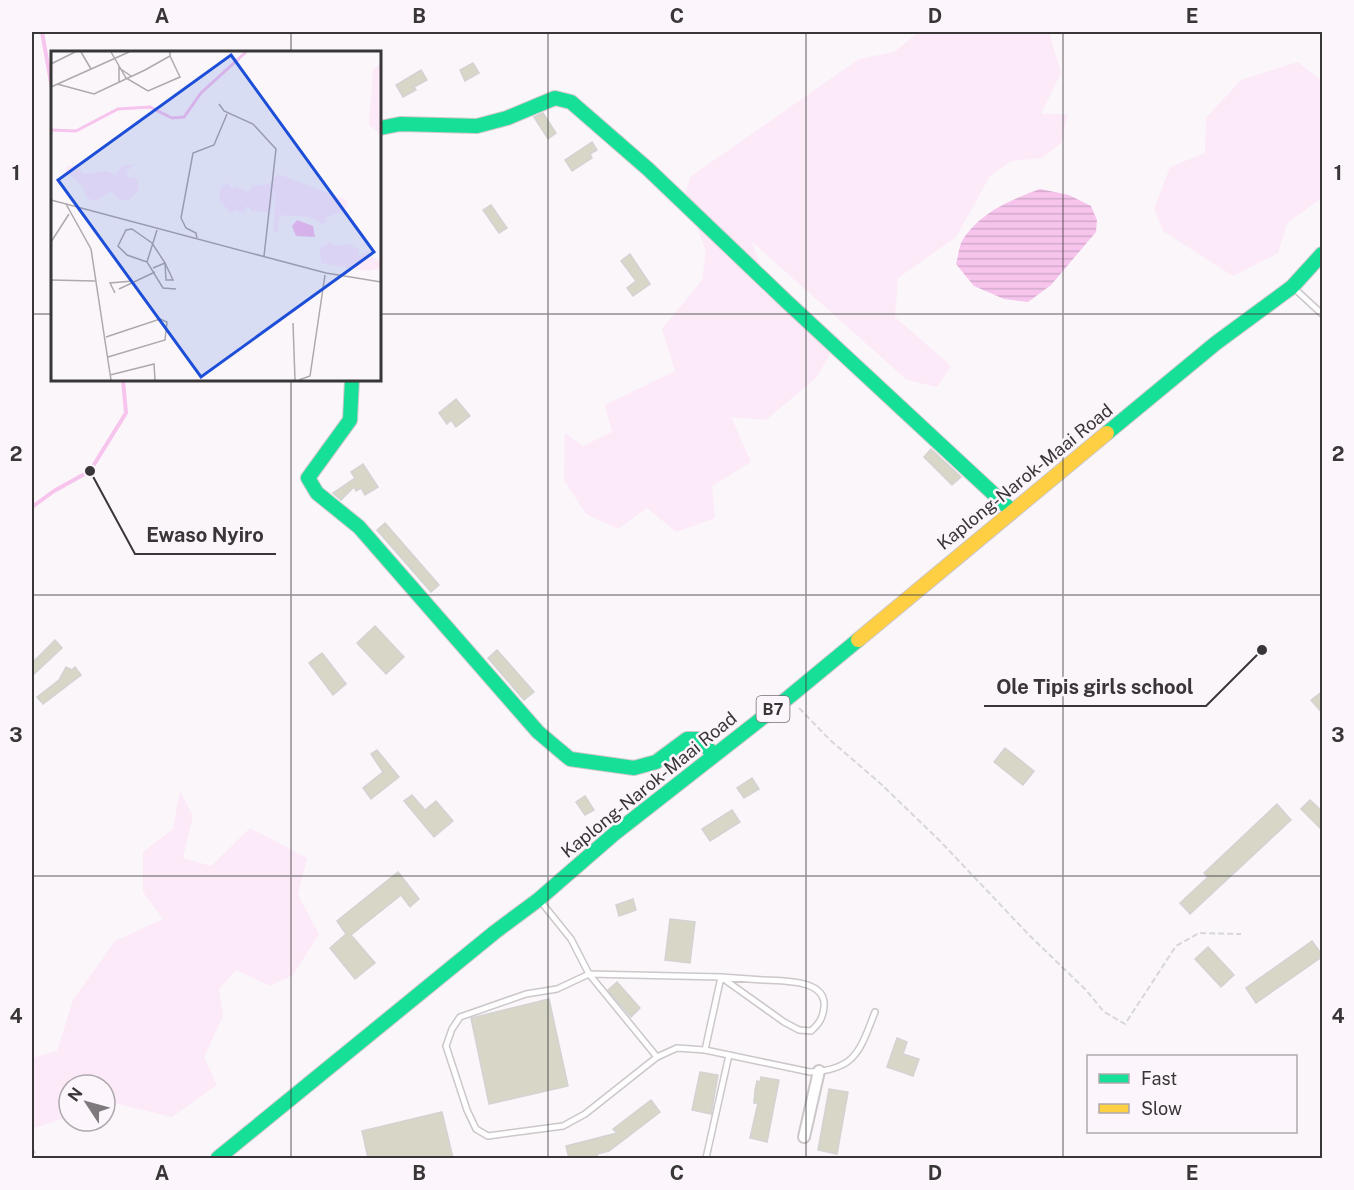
<svg xmlns="http://www.w3.org/2000/svg" width="1354" height="1190" viewBox="0 0 1354 1190" font-family="'Public Sans',sans-serif">
<defs>
<pattern id="water-rules" width="6" height="5" patternUnits="userSpaceOnUse" patternTransform="scale(1.5)"><rect width="6" height="5" fill="#f6c4ed"/><path d="M0 2.5h6" fill="none" stroke="#d4a9cc"/></pattern>
</defs>
<rect width="100%" height="100%" fill="#fbf6fa"/>
<!-- green -->
<g fill="#fceaf8">
<polygon points="919,32 1052,32 1050,36 1061,73 1041,114 1068,114 1061,143 1042,158 1011,161 990,176 956,237 898,278 895,317 951,366 937,387 907,380 751,241 762,268 839,339 816,378 766,420 731,417 751,462 712,486 715,518 676,532 647,508 618,529 586,514 564,480 565,433 583,446 612,432 605,405 675,371 662,329 702,280 706,251 685,195 690,177 859,59 894,52"/>
<polygon points="1298,62 1322,81 1322,198 1287,223 1278,253 1233,276 1163,231 1154,209 1170,167 1205,153 1206,118 1241,80"/>
<polygon points="180,791 193,816 183,858 211,866 250,828 307,858 298,895 319,934 293,975 270,986 236,970 219,989 223,1016 204,1057 217,1085 172,1117 111,1102 105,1104 105,1085 69,1085 69,1116 32,1129 32,1058 57,1051 73,1000 115,941 163,919 143,892 143,852 173,829"/>
</g>
<!-- water -->
<path fill="url(#water-rules)" d="M1040 189 1069 195 1091 206 1097 220 1096 232 1051 285 1028 302 1004 299 974 286 956 264C958 257 959 247 962 241 980 212 1011 200 1040 189Z"/>
<g fill="none" stroke-linecap="round" stroke-linejoin="round">
<!-- stream -->
<g stroke="#f6c4ed" stroke-width="4">
<polyline points="42,32 52,88"/>
<polyline points="32,507 54,491 90,471 126,413 123,380"/>
</g>
</g>
<!-- building -->
<g fill="#d7d6c7" stroke="#d4d2d2" stroke-width="1.5">
<polygon points="473,63 479,73 465,81 460,70"/>
<polygon points="421,70 427,80 414,87 416,90 403,97 396,85"/>
<polygon points="543,113 556,133 548,139 534,117"/>
<polygon points="592,142 597,150 590,154 592,158 572,171 565,160"/>
<polygon points="491,205 507,228 499,233 483,210"/>
<polygon points="630,254 650,284 633,296 627,288 636,281 621,261"/>
<polygon points="456,399 470,416 456,427 451,420 447,424 439,413"/>
<polygon points="931,449 961,477 952,485 924,457"/>
<polygon points="363,464 378,487 365,495 361,488 356,491 354,487 341,500 333,493 355,478 351,472"/>
<polygon points="385,523 439,585 431,592 377,530"/>
<polygon points="375,626 404,657 386,674 357,643"/>
<polygon points="55,640 62,648 32,676 32,663"/>
<polygon points="497,650 534,692 524,700 488,658"/>
<polygon points="322,653 346,684 333,695 309,663"/>
<polygon points="66,667 72,670 75,667 81,675 43,704 37,697 59,680"/>
<polygon points="1323,691 1323,714 1311,700"/>
<polygon points="1005,748 1034,771 1023,785 994,762"/>
<polygon points="377,750 399,777 371,799 363,788 383,772 371,754"/>
<polygon points="752,778 759,789 744,798 737,788"/>
<polygon points="412,795 425,810 436,801 453,821 434,837 404,801"/>
<polygon points="585,796 594,810 585,815 576,802"/>
<polygon points="1310,800 1323,812 1323,831 1301,809"/>
<polygon points="1277,804 1291,820 1190,914 1180,903 1208,877 1204,873"/>
<polygon points="732,810 740,822 710,841 702,829"/>
<polygon points="398,872 419,899 410,907 401,895 351,935 375,963 355,979 330,948 346,934 337,921"/>
<polygon points="633,899 636,910 619,916 616,905"/>
<polygon points="670,919 695,922 690,963 665,960"/>
<polygon points="1312,941 1323,956 1256,1003 1246,988"/>
<polygon points="1208,947 1234,975 1221,987 1195,959"/>
<polygon points="617,982 640,1008 631,1017 608,990"/>
<polygon points="549,999 568,1086 489,1104 471,1018"/>
<polygon points="897,1038 907,1042 903,1054 919,1059 913,1076 887,1067"/>
<polygon points="700,1072 718,1075 711,1114 692,1110"/>
<polygon points="761,1077 779,1080 767,1142 750,1138 758,1103 754,1103 755,1090 757,1081 760,1082"/>
<polygon points="829,1089 848,1092 837,1154 818,1150"/>
<polygon points="651,1100 660,1112 609,1151 597,1154 598,1158 569,1158 566,1146 617,1133 613,1129"/>
<polygon points="442,1112 453,1158 368,1158 362,1131"/>
</g>
<g fill="none" stroke-linecap="round" stroke-linejoin="round">
<!-- lane casing -->
<g stroke="#cbc7ca" stroke-width="8">
<g id="lane">
<polyline points="1296,290 1322,314"/>
<path d="M542 903 571 939 589 974 657 1057 677 1048 705 1050 810 1072C856 1070 860 1050 875 1012"/>
<path d="M657 1057 585 1114 563 1126 488 1136 476 1129 467 1110 446 1046 452 1029 460 1017 526 994 557 989 589 974 721 977 784 1022 799 1030 811 1031C819 1024 823 1018 824 1007 827 979 782 981 763 980 749 979 735 978 721 977L705 1050"/>
<polyline points="706,1158 729,1055"/>
</g>
</g>
<!-- street casing -->
<g stroke="#cbc7ca" stroke-width="14">
<polyline id="street" points="804,1137 819,1071"/>
</g>
<!-- fast casing -->
<g stroke="#cbc7ca" stroke-width="16">
<g id="fast">
<polyline points="380,128 400,124 477,126 507,118 555,98 571,102 648,169 786,301 1012,511"/>
<polyline points="352,380 350,420 308,478 317,493 359,527 538,732 570,759 634,768 656,762 687,739 701,739 713,755"/>
<polyline points="1107,433 1216,343 1292,287 1322,254"/>
<polyline points="218,1158 495,932 538,900 614,834 789,697 858,640"/>
</g>
</g>
<!-- slow casing -->
<g stroke="#cbc7ca" stroke-width="16">
<polyline id="slow" points="858,640 1107,433"/>
</g>
<!-- path -->
<g stroke="#d8d7d8" stroke-width="2" stroke-dasharray="6 3" stroke-linecap="butt">
<polyline points="799,708 830,740 881,784 940,841 1029,935 1086,990 1104,1012 1125,1024 1176,946 1199,933 1241,934"/>
<polyline points="32,1148 38,1158"/>
</g>
<!-- lane -->
<use href="#lane" stroke="#fefefe" stroke-width="5"/>
<!-- street -->
<use href="#street" stroke="#fefefe" stroke-width="10"/>
<!-- fast -->
<use href="#fast" stroke="#16e098" stroke-width="14"/>
<!-- slow -->
<use href="#slow" stroke="#ffcf43" stroke-width="14"/>
</g>
<!-- grid -->
<path fill="none" stroke="#393638" stroke-width="1.5" stroke-opacity="0.55" d="M291 32V52M548 32V1158M806 32V1158M1063 32V1158M32 314H52M380 314H1322M291 380V1158M32 595H1322M32 876H1322"/>
<g text-anchor="middle" stroke-width="5" stroke-linejoin="round" paint-order="stroke">
<!-- shield labels -->
<rect fill="#fcf5fb" stroke="#746f72" stroke-width="1.5" x="756.5" y="696" width="33" height="26" rx="4.5"/>
<g font-size="16" font-weight="bold" fill="#393638">
<text x="773" y="715">B7</text>
</g>
<!-- street labels -->
<g font-size="18" fill="#393638" stroke="#fcf5fb">
<text transform="translate(1025 477) rotate(-39)" y="6">Kaplong-Narok-Maai Road</text>
<text transform="translate(649 785) rotate(-39)" y="6">Kaplong-Narok-Maai Road</text>
</g>
</g>
<!-- overview -->
<g transform="translate(51 51)">
<rect width="330" height="330" fill="#fbf6fa"/>
<path d="M330 12V83L318 74 322 18ZM84 113 75 121 77 126 86 128 88 139 78 149H69L60 140 45 150 36 147 32 136 14 120 16 115H23L33 123 56 120 64 124 71 115ZM227 123 296 149 297 153 293 160 274 167 276 171 271 173 259 166 234 164 228 167 227 181H223L224 140 219 161 200 160 197 154 192 162 185 159 180 162 168 149 170 136 177 132 182 138 185 135 197 141 202 135 218 133ZM279 191 285 195 299 193 308 199V205L318 199 317 204 330 211V217L317 220 270 212 269 197Z" fill="#fceaf8"/>
<path d="M246 169 262 175 264 186 245 185 241 175Z" fill="#f6c4ed"/>
<path fill="none" stroke="#f6c4ed" stroke-width="3" d="M0 79 25 80 67 58 99 56 121 67 133 66 150 42 195 1"/>
<path fill="none" stroke="#ada9ac" stroke-width="1.5" d="M30 1 40 18M60 1 75 27 97 40 129 26 119 5M0 13 24 1M68 31V17L80 25M6 33 43 43 94 19 119 5V1M0 36 78 1M168 53 173 60 202 73 225 98 213 205M0 149 275 222 330 231M15 153 40 198 60 329M106 179 96 211 112 237 125 238M146 187 145 182 135 177 130 167 142 102 163 94 176 63M0 191 18 163M96 211 76 204 67 195 75 179 81 178 101 192 114 212 115 229H122L114 212 102 217M0 229 44 230M68 238 104 221M64 242 59 232 82 230M242 272 244 329M55 286 109 268 116 271 114 289 57 306M59 324 103 313 104 329M248 329 259 325 274 224"/>
<path fill="#1d4ed8" fill-opacity="0.15" stroke="#1d4ed8" stroke-width="3" d="M180 4 323 201 150 326 7 129Z"/>
<rect width="330" height="330" fill="none" stroke="#393638" stroke-width="3"/>
</g>
<!-- callouts -->
<path fill="none" stroke="#393638" stroke-width="2" d="M90 471L135 554H276M1262 650L1206 706H984"/>
<g fill="#393638" stroke="#fcf5fb" stroke-width="2">
<circle cx="90" cy="471" r="6"/>
<circle cx="1262" cy="650" r="6"/>
</g>
<g font-size="20" text-anchor="middle" font-weight="bold" fill="#393638" stroke="#fcf5fb" stroke-width="5" stroke-linejoin="round" paint-order="stroke">
<text x="205" y="542">Ewaso Nyiro</text>
<text x="1095" y="694">Ole Tipis girls school</text>
</g>
<!-- border -->
<rect width="1354" height="1190" fill="none" stroke="#fcf5fb" stroke-width="66"/>
<!-- legend -->
<rect x="1087" y="1055" width="210" height="78" fill="#fcf5fb" stroke="#aea9ad" stroke-width="1.5"/>
<rect x="1099" y="1074" width="30" height="9" fill="#16e098" stroke="#aea9ad" stroke-width="1.5"/>
<text x="1141" y="1085" font-size="18" fill="#393638">Fast</text>
<rect x="1099" y="1104" width="30" height="9" fill="#ffcf43" stroke="#aea9ad" stroke-width="1.5"/>
<text x="1141" y="1115" font-size="18" fill="#393638">Slow</text>
<!-- north arrow -->
<g transform="translate(87 1103) rotate(306)"><circle r="28" fill="#fcf5fb" stroke="#aea9ad" stroke-width="1.5"/>
<path d="M0-4.5L10 22L0 15L-10 22Z" fill="#7d797c"/>
<text y="-9" font-size="16" font-weight="bold" text-anchor="middle" fill="#393638">N</text>
</g>
<rect x="33" y="33" width="1288" height="1124" fill="none" stroke="#393638" stroke-width="2"/>
<g font-size="20" text-anchor="middle" font-weight="bold" fill="#393638">
<text x="162" y="23">A</text>
<text x="419" y="23">B</text>
<text x="677" y="23">C</text>
<text x="935" y="23">D</text>
<text x="1192" y="23">E</text>
<text x="16" y="180">1</text>
<text x="1338" y="180">1</text>
<text x="16" y="461">2</text>
<text x="1338" y="461">2</text>
<text x="16" y="742">3</text>
<text x="1338" y="742">3</text>
<text x="16" y="1023">4</text>
<text x="1338" y="1023">4</text>
<text x="162" y="1180">A</text>
<text x="419" y="1180">B</text>
<text x="677" y="1180">C</text>
<text x="935" y="1180">D</text>
<text x="1192" y="1180">E</text>
</g>
</svg>
